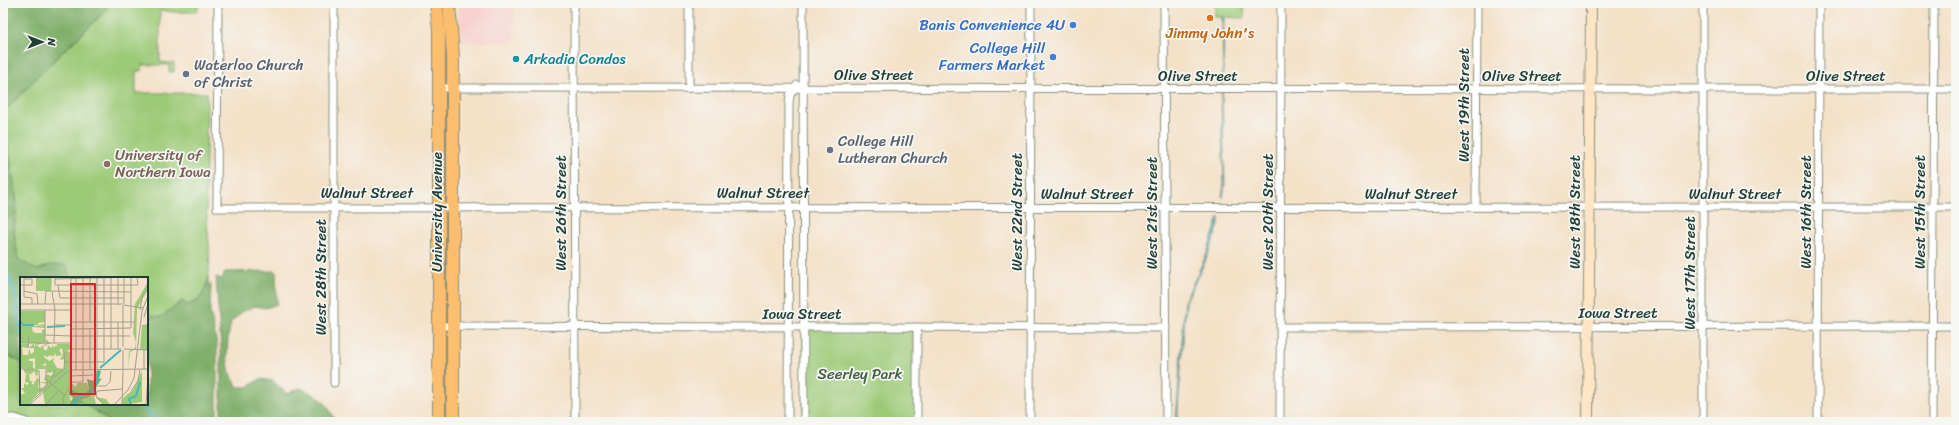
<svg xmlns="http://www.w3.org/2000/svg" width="1959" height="425" viewBox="0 0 1959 425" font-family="Sriracha,sans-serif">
<rect width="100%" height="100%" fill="#f6f6f2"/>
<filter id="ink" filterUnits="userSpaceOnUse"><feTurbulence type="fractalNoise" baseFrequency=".025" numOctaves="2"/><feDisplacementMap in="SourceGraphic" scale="8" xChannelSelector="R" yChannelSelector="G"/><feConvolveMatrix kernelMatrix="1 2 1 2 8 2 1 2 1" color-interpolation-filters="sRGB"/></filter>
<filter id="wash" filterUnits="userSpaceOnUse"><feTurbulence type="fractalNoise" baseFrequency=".012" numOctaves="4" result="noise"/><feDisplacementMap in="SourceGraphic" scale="16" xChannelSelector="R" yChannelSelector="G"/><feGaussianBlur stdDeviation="0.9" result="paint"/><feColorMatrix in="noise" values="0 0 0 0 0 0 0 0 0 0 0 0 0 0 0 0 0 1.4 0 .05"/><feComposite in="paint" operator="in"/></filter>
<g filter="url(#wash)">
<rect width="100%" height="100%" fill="#f4e1c8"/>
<!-- built -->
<polygon fill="#f7d0cc" points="458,3 514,3 514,42 462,42"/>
<!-- green -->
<g fill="#9dca78" stroke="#5e8456">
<path d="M107 3H200L196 12H172L160 10V62L174 63V72H169V65H142V71H136V93H207C207 130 205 167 206 203 207 229 212 255 208 280 205 294 199 302 186 305L182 301 161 317 147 315V278H70L51 265 37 270 18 259 14 232 17 203 7 139 3 131V113L46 68 106 11Z"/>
<polygon points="1215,3 1244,3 1244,18 1215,17"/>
<rect x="804" y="327" width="113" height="95"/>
<polygon points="3,353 21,362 21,404 85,404 111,422 33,422 13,415 3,414"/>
</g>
<!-- forest -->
<g fill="#7eae68" stroke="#4e764e">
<polygon points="3,3 107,3 106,10 46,68 3,113"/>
<polygon points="3,131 7,139 17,203 14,232 18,259 37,270 51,265 66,265 70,277 21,278 21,362 3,353"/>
<path d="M276 271 277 304 266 308 255 306 242 312 231 322 228 338 227 357 230 373 238 387H248L260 379 273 381 287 394 300 388C320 397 327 400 335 422H221V349L216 277 222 279 225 272Z"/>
<path d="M208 280V285L211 284 210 312 217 344V422H111L85 404H147V315L161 317 183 301 186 305C202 302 202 295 208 280Z"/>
</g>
<!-- water -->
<g fill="#47b7bc" stroke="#337a78">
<polygon points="1222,17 1224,17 1222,100 1225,184 1223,197 1222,197 1224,184 1221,100 1223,65"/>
<polygon points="1219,217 1219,225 1207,257 1186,301 1177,422 1176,422 1185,300 1206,256"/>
</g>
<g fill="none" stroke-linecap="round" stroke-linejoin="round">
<!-- stream -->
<g stroke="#47b7bc" stroke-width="2.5">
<polyline points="3,259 15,295 21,334"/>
<polyline points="140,404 159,422"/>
</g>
</g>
</g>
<g filter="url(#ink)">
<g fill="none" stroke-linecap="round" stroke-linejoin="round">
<!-- street casing -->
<g stroke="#8a8f7e" stroke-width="9">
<g id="street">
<polyline points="218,3 217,208 1956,207"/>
<polyline points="334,3 334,383"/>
<polyline points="574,3 575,422"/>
<polyline points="689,3 689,88"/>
<polyline points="803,3 804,422"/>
<polyline points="1164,3 1166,422"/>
<polyline points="1703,3 1703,422"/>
<polyline points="439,88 1956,89"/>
<polyline points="1476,207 1477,3"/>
<polyline points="439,326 1166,328"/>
<polyline points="917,327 917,422"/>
<polyline points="1280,327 1956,326"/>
<polyline points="3,418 15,418 26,422"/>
<polyline points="788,422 789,104 790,95 797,85"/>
<polyline points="1030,422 1031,3"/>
<polyline points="1280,422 1281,3"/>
<polyline points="1818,422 1819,3"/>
<polyline points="1932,422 1934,3"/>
</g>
</g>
<!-- secondary casing -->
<g stroke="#8a8f7e" stroke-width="12">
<polyline id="secondary" points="1588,422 1591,3"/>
</g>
<!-- primary casing -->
<g stroke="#8a8f7e" stroke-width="14">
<g id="primary">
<polyline points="436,3 439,30 439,422"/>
<polyline points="449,3 453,56 453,422"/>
</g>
</g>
<!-- street -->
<use href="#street" stroke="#fff" stroke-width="7"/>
<!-- secondary -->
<use href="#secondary" stroke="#fde5c5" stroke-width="10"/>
<!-- primary -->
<use href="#primary" stroke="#fabe6e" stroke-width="12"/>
</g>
</g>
<!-- markers -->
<circle fill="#e8710a" stroke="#f6f6f2" stroke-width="1.5" cx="1210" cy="18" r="4"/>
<g fill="#3f7fe0" stroke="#f6f6f2" stroke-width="1.5">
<circle cx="1073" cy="25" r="4"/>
<circle cx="1053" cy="57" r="4"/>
</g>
<circle fill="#0f9aa8" stroke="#f6f6f2" stroke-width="1.5" cx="516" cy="59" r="4"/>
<g fill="#6b7280" stroke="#f6f6f2" stroke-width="1.5">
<circle cx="186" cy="74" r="4"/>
<circle cx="830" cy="150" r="4"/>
</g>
<circle fill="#8d6e63" stroke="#f6f6f2" stroke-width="1.5" cx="107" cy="164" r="4"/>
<g text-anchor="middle" stroke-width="3.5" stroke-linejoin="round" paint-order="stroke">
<!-- shop labels -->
<g font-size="15" fill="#366cbe" stroke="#f6f6f2" text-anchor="end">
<text x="1065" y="30">Banis Convenience 4U</text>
<text x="1045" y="53">College Hill<tspan x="1045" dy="17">Farmers Market</tspan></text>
</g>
<!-- food labels -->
<g font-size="15" fill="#c56008" stroke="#f6f6f2">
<text x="1210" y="38">Jimmy John's</text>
</g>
<!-- culture labels -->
<g font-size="15" fill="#0d838f" stroke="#f6f6f2" text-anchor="start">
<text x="524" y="64">Arkadia Condos</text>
</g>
<!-- worship labels -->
<g font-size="15" fill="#5b616d" stroke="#f6f6f2" text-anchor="start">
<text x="194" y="70">Waterloo Church<tspan x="194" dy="17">of Christ</tspan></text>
<text x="838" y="146">College Hill<tspan x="838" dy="17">Lutheran Church</tspan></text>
</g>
<!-- street labels -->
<g font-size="15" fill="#1f3d34" stroke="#f6f6f2">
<text x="874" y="80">Olive Street</text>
<text x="1198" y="81">Olive Street</text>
<text x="1522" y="81">Olive Street</text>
<text x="1846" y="81">Olive Street</text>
<text transform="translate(1464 105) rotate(-90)" y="5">West 19th Street</text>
<text x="367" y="198">Walnut Street</text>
<text x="763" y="198">Walnut Street</text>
<text x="1087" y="199">Walnut Street</text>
<text x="1411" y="199">Walnut Street</text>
<text x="1735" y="199">Walnut Street</text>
<text transform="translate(437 212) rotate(-90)" y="5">University Avenue</text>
<text transform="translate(1017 212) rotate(-90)" y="5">West 22nd Street</text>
<text transform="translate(1268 212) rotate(-90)" y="5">West 20th Street</text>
<text transform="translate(1575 212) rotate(-90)" y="5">West 18th Street</text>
<text transform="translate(1806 212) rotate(-90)" y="5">West 16th Street</text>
<text transform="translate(1920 212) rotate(-90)" y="5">West 15th Street</text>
<text transform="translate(561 213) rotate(-90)" y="5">West 26th Street</text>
<text transform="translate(1152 213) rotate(-90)" y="5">West 21st Street</text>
<text transform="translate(1690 273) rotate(-90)" y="5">West 17th Street</text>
<text transform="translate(321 277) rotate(-90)" y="5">West 28th Street</text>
<text x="1618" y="318">Iowa Street</text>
<text x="802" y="319">Iowa Street</text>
</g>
<!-- education labels -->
<g font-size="15" fill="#785e54" stroke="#f6f6f2" text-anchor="start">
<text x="115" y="160">University of<tspan x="115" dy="17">Northern Iowa</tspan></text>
</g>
<!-- park labels -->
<g font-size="15" fill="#3e6045" stroke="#f6f6f2">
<text x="860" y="379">Seerley Park</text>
</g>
</g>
<!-- overview -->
<g transform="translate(20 277)">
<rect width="128" height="128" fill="#f4e1c8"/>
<path d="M16 0H32L31 14H16ZM128 5V11L117 32 116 72 110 75 108 91 109 74 115 71 116 65 113 56 115 27ZM0 34H25V45L18 46V48L25 47V51L12 50 13 56 14 54 15 56H22V53L25 52V66H0V47L2 49H25L3 47 0 45ZM128 47V73H120L122 48ZM26 62 31 67H50V73H47L50 76V92L47 94H50V109L51 106 56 110 57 106H67L69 113 66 116 58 118 51 111 48 115 52 119 47 120H53L49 121 53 126 50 125 49 128H34V125V128H25L23 114 19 115 9 128H0V118L5 116 1 111H4V106L7 108 9 106 5 105 6 97H9L10 104H14L11 105 13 108 17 101V111V101L19 102 18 111H22L27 107 19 105H26L24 102 27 97 31 99 34 95 27 96 26 86 22 88 25 89V92H18L19 101 18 94 17 100 14 94 11 97 14 98 5 96 3 92H15V81L9 82V84H13V92L0 91V67H9L8 71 2 70 3 78H8L9 72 11 77 14 75V71H9L13 67 9 66 14 67V70L16 66H25L16 68 17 70V68L20 71 23 68 24 73H27L28 68 31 71 33 68 34 71 36 68 37 70V67H27L26 69ZM42 71 43 77 40 83 44 82 45 77 44 92 37 91 33 84 35 81 29 84 24 80V78L27 80 31 78 33 80 35 76 36 79 42 78 39 73ZM122 94V125L102 128 103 121 113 113ZM77 108 75 120 86 122 90 128H84L74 119 76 127 79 128H55L63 126 61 123 70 120Z" fill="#9dca78" fill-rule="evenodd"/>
<path d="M77 93 81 94 79 102 82 101 70 120 61 123 64 126 49 128 53 121 48 115 51 111 58 117 66 116 69 112 67 102 73 104Z" fill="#7eae68"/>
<path fill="none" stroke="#47b7bc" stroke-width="2" d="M0 44 3 48H14M27 50 45 49M80 91 101 73M53 128 59 119 71 116 77 106 79 94M111 128 109 122 116 119 120 105"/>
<path fill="none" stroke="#9f9f8d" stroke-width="1" d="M4 0V20L12 21V27M35 0V8H118L117 0 35 2M70 1V45M77 1V93M0 8H12V2H4M38 8 40 21H104M4 14 17 17 18 27M32 15 35 33M0 27H103M25 27 26 14 111 15M104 27V0M98 28V1M103 28V70M104 28 123 31M0 33H51M25 33V69M120 33 122 21 128 12M124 40 128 27M51 45H115M98 45V72M34 48H51M51 52 111 51V0M25 58 51 59M51 59H110M0 66H51M34 66 35 33M8 71 9 59M51 72H101M91 72V1M104 72 128 73M124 73V92M44 85H84V1M26 88V102L44 118M0 92H14M19 93 20 116M56 93V2M70 93V52M103 93V73M51 99 73 98M34 100 44 92 45 75M51 105H63V0M30 106 35 93M78 109H86L90 105 91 94M111 114 118 104 120 93M15 121 26 110 28 104M9 128 49 93 128 92M26 128 38 114M44 128 43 121 50 109 51 1M84 128 76 119 77 114 103 112M94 128 108 113 114 101 122 34 128 19M102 128 103 93M126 128 128 99"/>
<path fill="#d62828" fill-opacity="0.15" stroke="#d62828" stroke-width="2" d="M51 7H75V117H51Z"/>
<rect width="128" height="128" fill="none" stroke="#1f3d34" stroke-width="2"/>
</g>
<!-- margin -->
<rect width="1959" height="425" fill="none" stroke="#f6f6f2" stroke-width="16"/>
<!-- north arrow -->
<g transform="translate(42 42) rotate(90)" stroke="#f6f6f2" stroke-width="3" paint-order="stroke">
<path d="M0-3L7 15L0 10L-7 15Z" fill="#1f3d34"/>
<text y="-6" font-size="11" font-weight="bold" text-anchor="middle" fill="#1f3d34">N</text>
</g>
</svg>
